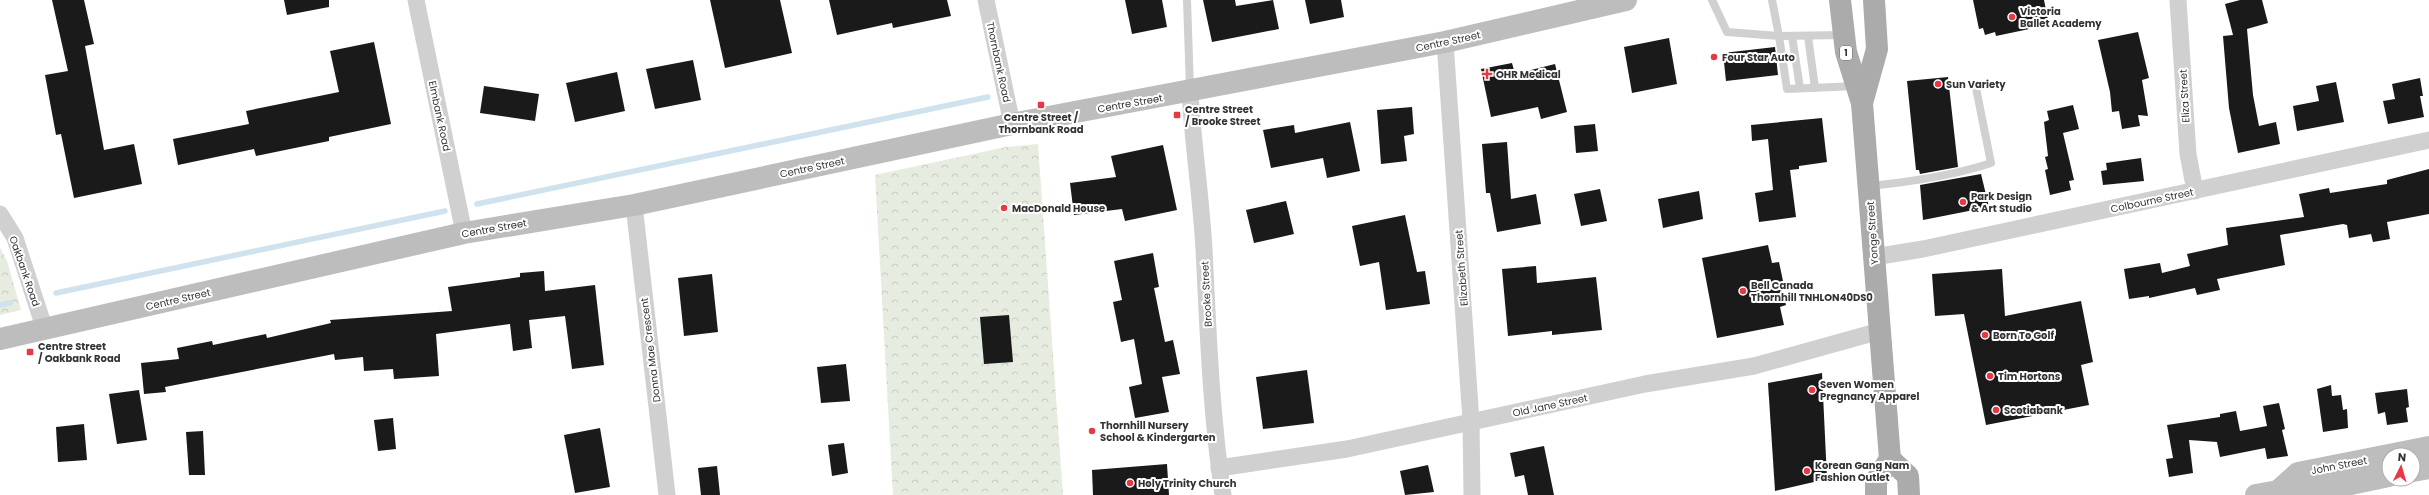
<svg xmlns="http://www.w3.org/2000/svg" width="2429" height="495" viewBox="0 0 2429 495" font-family="Poppins,sans-serif">
<defs>
<pattern id="park-crowns" width="20" height="18" patternUnits="userSpaceOnUse"><rect width="20" height="18" fill="#e6ecdf"/><path d="M2 6a3 3 0 1 1 6 0M12 15a3 3 0 1 1 6 0" fill="none" stroke="#c6cbc0"/></pattern>
</defs>
<rect width="100%" height="100%" fill="#fff"/>
<!-- park -->
<g fill="url(#park-crowns)">
<polygon points="1038,144 1063,495 893,495 875,175 1006,147"/>
<polygon points="0,248 7,261 21,310 0,315"/>
</g>
<g fill="none" stroke-linecap="round" stroke-linejoin="round">
<!-- stream -->
<g stroke="#cfe2ee" stroke-width="5.5">
<polyline points="477,204 988,97"/>
<polyline points="56,293 445,211"/>
<polyline points="0,305 10,303"/>
</g>
</g>
<!-- building -->
<g fill="#1a1a1a">
<polygon points="52,0 84,0 94,44 85,46 104,150 134,144 142,184 74,198 61,134 56,135 45,75 68,71"/>
<polygon points="284,0 329,0 329,7 287,15"/>
<polygon points="710,0 780,0 792,53 725,68"/>
<polygon points="829,0 947,0 951,16 893,28 892,23 837,35"/>
<polygon points="1125,0 1162,0 1167,27 1132,34"/>
<polygon points="1203,0 1235,0 1236,6 1273,0 1279,29 1212,42"/>
<polygon points="1305,0 1341,0 1344,17 1310,24"/>
<polygon points="1973,0 2044,0 2049,25 1996,36 1995,32 1985,35 1983,28 1979,29"/>
<polygon points="2240,0 2262,0 2268,23 2247,29 2253,95 2259,126 2276,122 2280,144 2238,153 2229,108 2223,36 2233,35 2225,4"/>
<polygon points="2138,32 2149,78 2142,80 2148,116 2138,115 2140,126 2122,129 2119,111 2112,112 2110,92 2098,40"/>
<polygon points="1669,38 1677,84 1632,93 1624,47"/>
<polygon points="374,42 391,124 329,137 329,141 256,156 254,149 178,165 173,139 249,124 246,111 339,92 330,51"/>
<polygon points="1775,47 1778,75 1726,81 1723,53"/>
<polygon points="693,60 701,100 655,109 646,69"/>
<polygon points="1512,63 1515,74 1555,64 1567,112 1541,119 1538,107 1491,117 1481,69"/>
<polygon points="617,72 625,111 575,122 566,83"/>
<polygon points="1948,77 1958,167 1920,174 1919,170 1916,170 1907,81"/>
<polygon points="2420,78 2423,96 2420,96 2424,117 2388,124 2383,101 2395,99 2392,84"/>
<polygon points="2336,82 2344,122 2297,131 2293,106 2319,101 2316,86"/>
<polygon points="484,86 539,94 535,121 480,113"/>
<polygon points="2073,105 2079,129 2063,133 2074,180 2069,181 2071,190 2050,195 2045,170 2048,169 2045,157 2048,156 2044,122 2049,120 2047,111"/>
<polygon points="1412,107 1414,134 1404,136 1407,161 1381,164 1377,110"/>
<polygon points="1822,118 1827,162 1799,166 1799,169 1790,170 1796,217 1759,222 1755,193 1773,190 1768,139 1752,141 1751,125"/>
<polygon points="1350,122 1360,171 1327,178 1323,158 1271,168 1263,130 1294,125 1295,133"/>
<polygon points="1595,124 1598,151 1576,153 1574,126"/>
<polygon points="1507,142 1511,199 1536,194 1541,224 1497,232 1490,193 1486,193 1482,144"/>
<polygon points="1163,145 1177,210 1125,221 1122,209 1074,215 1070,183 1116,177 1111,156"/>
<polygon points="2141,158 2144,181 2103,185 2101,171 2107,170 2106,163"/>
<polygon points="2429,169 2429,214 2387,222 2390,239 2373,242 2371,234 2349,238 2347,225 2343,224 2280,235 2285,265 2217,279 2220,290 2197,295 2195,288 2149,298 2149,296 2129,299 2124,269 2160,263 2162,273 2190,266 2187,254 2228,245 2226,228 2304,217 2299,194 2329,188 2330,193 2387,184 2387,180"/>
<polygon points="1981,174 1989,207 1923,220 1920,185"/>
<polygon points="1600,189 1607,221 1581,226 1574,194"/>
<polygon points="1699,191 1703,219 1663,228 1658,199"/>
<polygon points="1286,201 1294,234 1254,243 1246,210"/>
<polygon points="1405,215 1417,272 1425,271 1430,304 1386,310 1379,262 1360,266 1352,226"/>
<polygon points="1768,245 1772,263 1779,262 1783,281 1781,282 1786,305 1780,307 1784,325 1717,338 1702,258"/>
<polygon points="1153,253 1159,287 1154,288 1165,342 1173,340 1180,374 1162,377 1169,412 1135,418 1129,387 1142,384 1134,339 1121,342 1113,302 1122,300 1114,261"/>
<polygon points="1536,266 1537,283 1596,277 1602,330 1552,335 1552,331 1508,336 1502,269"/>
<polygon points="2002,269 2005,316 2081,301 2093,362 2081,365 2089,405 1986,425 1964,314 1935,316 1932,274"/>
<polygon points="544,271 545,291 595,285 604,365 572,369 565,316 529,320 532,348 513,351 510,324 436,334 439,376 394,379 393,369 364,371 363,357 335,360 334,354 165,387 166,392 144,394 141,363 179,359 177,348 212,341 213,345 266,334 267,338 331,323 330,320 452,311 448,287 520,277 520,273"/>
<polygon points="712,274 718,332 684,336 678,278"/>
<polygon points="1009,315 1013,362 984,364 980,317"/>
<polygon points="846,364 850,401 821,403 817,367"/>
<polygon points="1307,370 1314,423 1263,429 1256,377"/>
<polygon points="1822,373 1827,479 1775,491 1768,383"/>
<polygon points="2331,385 2332,396 2341,395 2343,410 2347,409 2348,428 2323,432 2317,389"/>
<polygon points="2407,389 2409,407 2406,408 2408,422 2387,425 2385,412 2378,414 2375,393"/>
<polygon points="139,390 147,440 117,444 109,394"/>
<polygon points="2279,403 2285,429 2282,430 2288,456 2267,459 2265,448 2220,457 2217,442 2189,440 2193,473 2169,477 2166,459 2173,458 2167,425 2220,417 2220,414 2236,411 2240,431 2267,426 2263,406"/>
<polygon points="393,418 396,449 378,451 374,420"/>
<polygon points="84,424 87,460 58,462 56,427"/>
<polygon points="600,428 610,487 575,493 564,435"/>
<polygon points="203,431 205,475 189,475 186,432"/>
<polygon points="844,443 848,473 832,476 828,445"/>
<polygon points="1544,446 1554,495 1528,495 1524,475 1515,477 1510,453"/>
<polygon points="1167,464 1169,495 1093,495 1092,470"/>
<polygon points="1428,465 1434,492 1405,495 1400,471"/>
<polygon points="717,466 720,495 701,495 698,468"/>
</g>
<g fill="none" stroke-linecap="round" stroke-linejoin="round">
<!-- lane -->
<g stroke="#d0d0d0" stroke-width="8">
<polyline points="1187,0 1190,89"/>
<polyline points="1712,0 1727,32 1779,36 1772,0"/>
<polyline points="1843,35 1779,36 1787,89 1856,86"/>
<polyline points="1792,36 1800,88"/>
<polyline points="1808,36 1815,88"/>
<path d="M1869 186C1910 182 1952 176 1991 163L1976 88"/>
</g>
<!-- street -->
<g stroke="#d0d0d0" stroke-width="17">
<polyline points="416,0 464,233"/>
<polyline points="986,0 1012,124"/>
<polyline points="2178,0 2188,154 2195,191"/>
<polyline points="1445,42 1471,421 1472,495"/>
<path d="M1190 92C1193 145 1201 197 1204 249 1208 331 1211 414 1223 495"/>
<polyline points="634,205 667,495"/>
<polyline points="0,214 15,238 45,330"/>
<polyline points="1874,257 1923,249 2429,140"/>
<polyline points="1219,468 1347,449 1645,384 1754,366 1880,331"/>
</g>
<!-- secondary -->
<g stroke="#bdbdbd" stroke-width="22">
<polyline points="0,339 464,233 634,205 1012,124 1445,42 1626,0"/>
<polyline points="2413,471 2429,468"/>
<polyline points="2278,491 2298,473 2429,447"/>
<polyline points="2256,495 2278,491 2303,494 2389,476"/>
</g>
<!-- primary -->
<g stroke="#ababab" stroke-width="22">
<polyline points="1840,0 1846,52 1862,103 1890,459 1876,481 1876,495"/>
<polyline points="1862,103 1877,49 1874,0"/>
<polyline points="1890,459 1908,476 1909,495"/>
</g>
</g>
<!-- markers -->
<g fill="#e63946" stroke="#fff" stroke-width="1.5">
<circle cx="2012" cy="17" r="4"/>
<circle cx="1714" cy="57" r="4"/>
<path d="M1485 68h4v4h4v4h-4v4h-4v-4h-4v-4h4z"/>
<circle cx="1938" cy="84" r="4"/>
<rect x="1037" y="101" width="8" height="8" rx="2"/>
<rect x="1173" y="111" width="8" height="8" rx="2"/>
<circle cx="1963" cy="202" r="4"/>
<circle cx="1004" cy="208" r="4"/>
<circle cx="1743" cy="291" r="4"/>
<circle cx="1985" cy="335" r="4"/>
<rect x="26" y="348" width="8" height="8" rx="2"/>
<circle cx="1990" cy="376" r="4"/>
<circle cx="1812" cy="390" r="4"/>
<circle cx="1996" cy="410" r="4"/>
<circle cx="1092" cy="431" r="4"/>
<circle cx="1807" cy="471" r="4"/>
<circle cx="1130" cy="483" r="4"/>
</g>
<g text-anchor="middle" stroke-width="4" stroke-linejoin="round" paint-order="stroke">
<!-- shield labels -->
<rect fill="#fff" stroke="#707070" stroke-width="1" x="1840" y="46" width="12" height="14" rx="3"/>
<g font-size="9" font-weight="bold" fill="#333">
<text x="1846" y="56">1</text>
</g>
<!-- poi labels -->
<g font-size="10" font-weight="bold" fill="#333" stroke="#fff" text-anchor="start">
<text x="2020" y="15">Victoria<tspan x="2020" dy="12">Ballet Academy</tspan></text>
<text x="1722" y="61">Four Star Auto</text>
<text x="1496" y="78">OHR Medical</text>
<text x="1946" y="88">Sun Variety</text>
<text x="1185" y="113">Centre Street<tspan x="1185" dy="12">/ Brooke Street</tspan></text>
<text x="1041" y="121" text-anchor="middle">Centre Street /<tspan x="1041" dy="12">Thornbank Road</tspan></text>
<text x="1971" y="200">Park Design<tspan x="1971" dy="12">&amp; Art Studio</tspan></text>
<text x="1012" y="212">MacDonald House</text>
<text x="1751" y="289">Bell Canada<tspan x="1751" dy="12">Thornhill TNHLON40DS0</tspan></text>
<text x="1993" y="339">Born To Golf</text>
<text x="38" y="350">Centre Street<tspan x="38" dy="12">/ Oakbank Road</tspan></text>
<text x="1998" y="380">Tim Hortons</text>
<text x="1820" y="388">Seven Women<tspan x="1820" dy="12">Pregnancy Apparel</tspan></text>
<text x="2004" y="414">Scotiabank</text>
<text x="1100" y="429">Thornhill Nursery<tspan x="1100" dy="12">School &amp; Kindergarten</tspan></text>
<text x="1815" y="469">Korean Gang Nam<tspan x="1815" dy="12">Fashion Outlet</tspan></text>
<text x="1138" y="487">Holy Trinity Church</text>
</g>
<!-- street labels -->
<g font-size="10" fill="#333" stroke="#fff">
<text transform="translate(1448 41) rotate(-12)" y="4">Centre Street</text>
<text transform="translate(999 62) rotate(78)" y="4">Thornbank Road</text>
<text transform="translate(2184 96) rotate(-93)" y="4">Eliza Street</text>
<text transform="translate(1130 103) rotate(-10)" y="4">Centre Street</text>
<text transform="translate(440 116) rotate(78)" y="4">Elmbank Road</text>
<text transform="translate(812 167) rotate(-12)" y="4">Centre Street</text>
<text transform="translate(2152 200) rotate(-12)" y="4">Colbourne Street</text>
<text transform="translate(494 228) rotate(-10)" y="4">Centre Street</text>
<text transform="translate(1872 233) rotate(-94)" y="4">Yonge Street</text>
<text transform="translate(1461 268) rotate(-94)" y="4">Elizabeth Street</text>
<text transform="translate(25 271) rotate(71)" y="4">Oakbank Road</text>
<text transform="translate(1206 294) rotate(-93)" y="4">Brooke Street</text>
<text transform="translate(178 299) rotate(-13)" y="4">Centre Street</text>
<text transform="translate(650 350) rotate(-97)" y="4">Donna Mae Crescent</text>
<text transform="translate(1550 405) rotate(-12)" y="4">Old Jane Street</text>
<text transform="translate(2339 465) rotate(-11)" y="4">John Street</text>
</g>
</g>
<!-- north arrow -->
<g transform="translate(2401 467) rotate(5)"><circle r="19" fill="#ffffff" stroke="#adadad"/>
<path d="M0-3L7 15L0 10L-7 15Z" fill="#e63946"/>
<text y="-6" font-size="11" font-weight="bold" text-anchor="middle" fill="#333333">N</text>
</g>
</svg>
